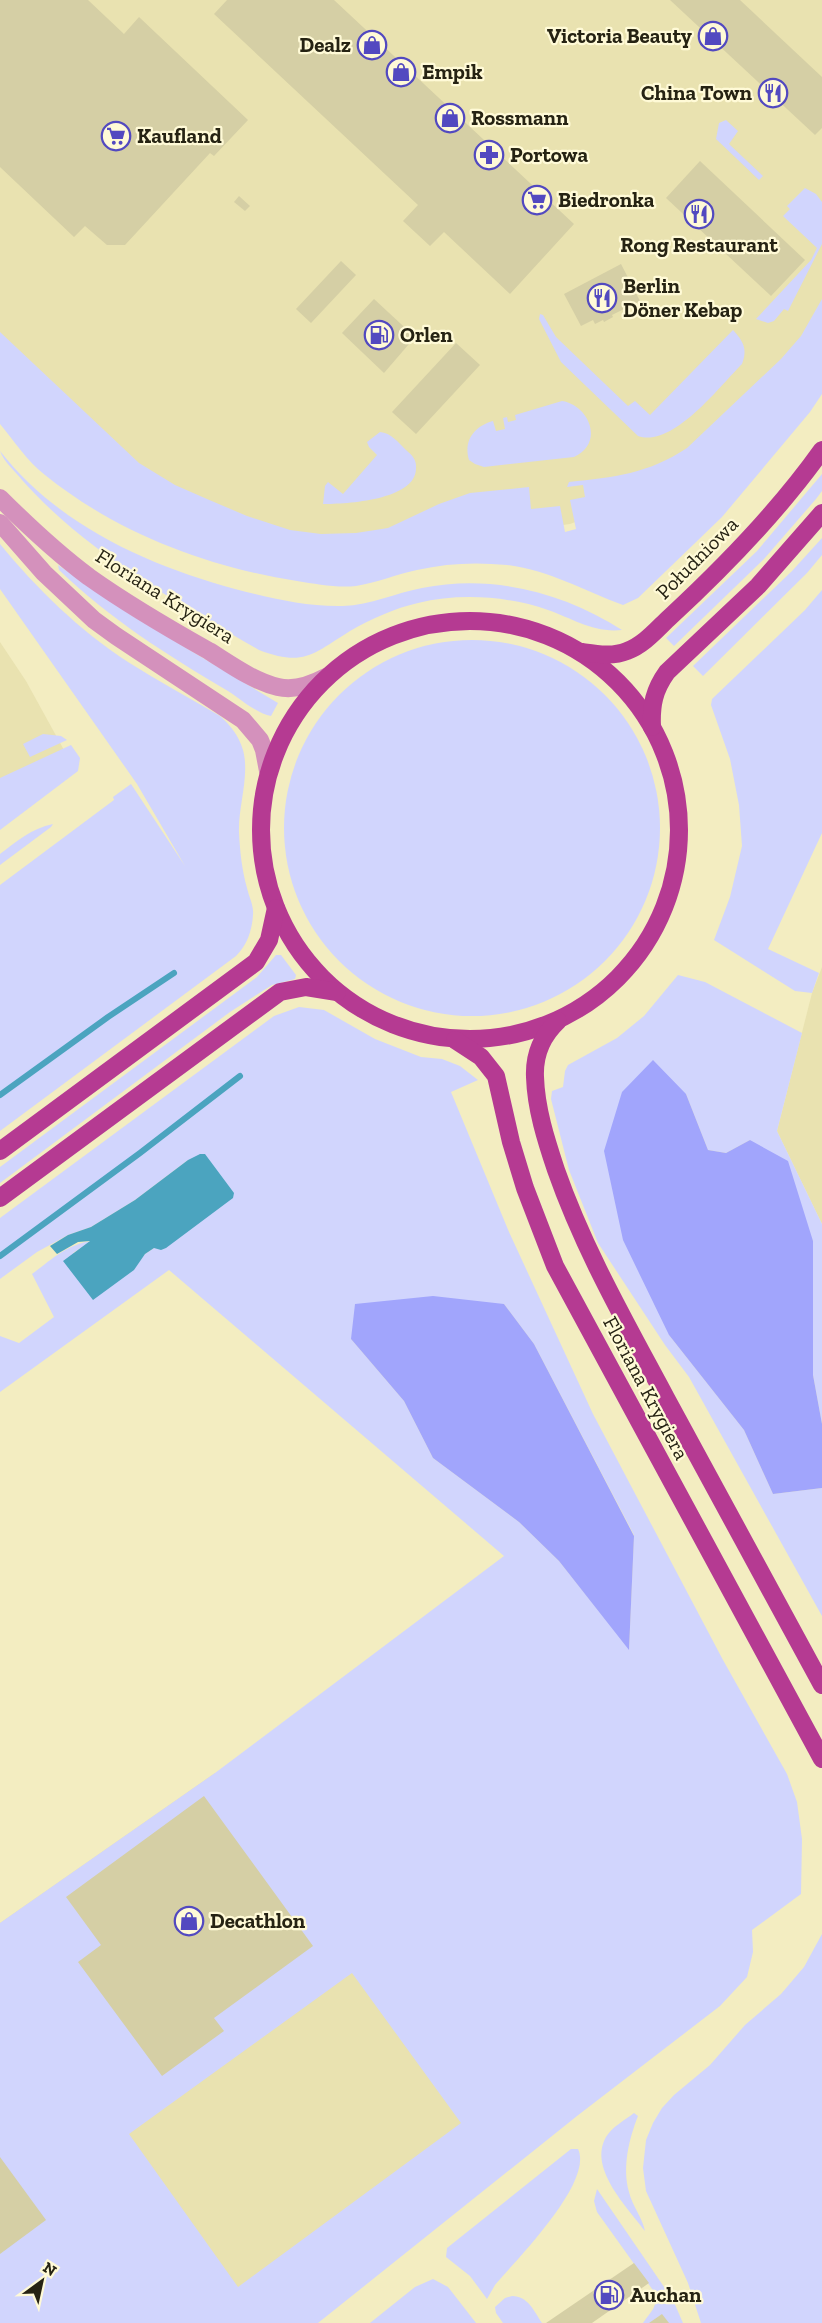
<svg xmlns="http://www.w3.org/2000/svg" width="822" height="2323" viewBox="0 0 822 2323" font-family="'Zilla Slab',serif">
<rect width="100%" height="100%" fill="#f3edc1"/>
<!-- built -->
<g fill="#e9e2b0">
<polygon points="0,0 822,0 822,352 651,494 570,524 406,547 292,536 196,508 0,381"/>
<polygon points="0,642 26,681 75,770 0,825"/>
<polygon points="822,967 822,1224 777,1131 812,993"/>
<polygon points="215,1773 471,2129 208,2323 0,2323 0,1923"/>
</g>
<!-- green -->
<g fill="#d1d5fd" fill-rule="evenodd">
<polygon points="726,120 738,131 729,144 763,176 759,180 716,139 719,123"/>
<polygon points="805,188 816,194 822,202 822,244 788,311 784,309 774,321 768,323 756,319 811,260 817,248 783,216 790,209 787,206"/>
<path d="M822 299V394L810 412 722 517 638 598 623 605C584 591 549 570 507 565 477 562 447 563 417 570 397 574 376 583 356 586 337 588 316 584 297 581 207 567 117 533 45 475 28 462 14 441 0 424V332L139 463 175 485 207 499 247 516 290 530 321 534 356 533 388 528 439 504 470 493 529 487 531 509 560 506 565 532 576 529 570 500 585 497 583 485 567 487 569 482C614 477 648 474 687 448L781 359 801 336Z"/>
<path d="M540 314 543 315 556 337 628 406 635 401 650 415 733 330C743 341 748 349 742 364 719 387 673 448 638 436L561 362 539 319Z"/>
<path d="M562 401C589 405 605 443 574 457L484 467 475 464 469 460C463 440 475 426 493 421L496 431 505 429 503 418 507 417 508 422 516 420 515 415Z"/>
<path d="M380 432C391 433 398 442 406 450 412 455 417 460 416 469 415 500 347 504 323 504L325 486 328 482 343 494 377 455 369 447 367 442Z"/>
<path d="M0 451C58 525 147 565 235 589 270 598 307 607 343 606 371 605 395 593 422 588 492 574 563 592 622 630 593 633 574 619 548 610 508 596 459 593 418 603 395 608 371 619 350 631 313 654 304 667 259 650 175 601 87 553 22 480 15 471 4 462 0 451Z"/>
<polygon points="822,474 822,491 816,499 764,559 674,646 666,638 757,551"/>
<polygon points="822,538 822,555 807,573 703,676 693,666 792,571"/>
<path d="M0 544C36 588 80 631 128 662 158 681 190 698 220 716 231 726 239 736 243 750 250 776 238 806 239 833 240 852 242 870 247 888 249 897 254 906 253 915 252 931 247 945 236 956L0 1131V885L114 800 113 797 131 784 185 866 137 784 0 589Z"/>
<path d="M58 565 131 615 278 703 271 716C258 714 240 699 228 691 167 655 110 619 59 570Z"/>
<polygon points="822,590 822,833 768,949 819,973 812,993 795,991 714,940 730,897 742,846 739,805 730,759 711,705 712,699 805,610"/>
<circle cx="472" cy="828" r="188"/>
<polygon points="43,734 61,736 67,740 30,757 23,744"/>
<polygon points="71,745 80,758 78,771 0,830 0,778"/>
<path d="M53 824 51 827 0 865V854C16 842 32 828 53 824Z"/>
<polygon points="276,955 281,955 296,975 295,979 272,985 230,1012 0,1183 0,1167 257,977"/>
<polygon points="678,975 705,982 802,1033 777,1131 822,1224 822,1424 813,1375 813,1241 750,1140 726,1153 708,1150 686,1094 669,1335 744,1430 773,1494 822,1488 822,1616 689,1377 665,1345 598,1243 569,1170 551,1099 552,1091 563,1087 565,1071 568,1065 617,1038 644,1016"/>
<path d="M299 1007 324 1010 375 1039 421 1057 442 1059 460 1066 478 1080 451 1092 509 1232 593 1414 723 1660 787 1774 797 1802 802 1839 801 1894 752 1930 753 1952 747 1977 720 2006 577 2116 318 2323H0V1923L215 1773 504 1556 169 1270 0 1392V1336L19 1343 54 1317 32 1274C51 1260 67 1244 92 1241L73 1253 136 1264 145 1254 154 1248 188 1160 135 1200 91 1227 68 1235 37 1252 0 1279V1218L274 1016ZM504 1304 534 1344 634 1535 629 1649 559 1561 519 1522 433 1458 404 1401 351 1339ZM352 1973 461 2123 238 2287 129 2134Z"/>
<polygon points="822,1934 822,2323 701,2323 688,2283 646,2191 643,2168 646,2140 653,2123 662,2108 674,2095 710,2065 745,2025 781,1994 804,1967"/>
<path d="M634 2113 638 2116C629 2139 622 2167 629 2192 632 2205 643 2219 645 2231 627 2207 588 2168 606 2137 612 2127 625 2120 634 2113Z"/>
<path d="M571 2149H578C594 2182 516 2260 495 2285L487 2299 470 2276 446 2257 447 2248Z"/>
<path d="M597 2189 673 2300 683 2323H643C650 2312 658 2308 655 2293L597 2212 594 2201Z"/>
<polygon points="433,2279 448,2287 476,2323 370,2323 415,2287"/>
<path d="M512 2296C528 2296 534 2311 542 2323H503L496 2313 495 2307 505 2298Z"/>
</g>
<!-- forest -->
<g fill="#a1a5fc">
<polygon points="653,1060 686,1094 708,1150 726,1153 750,1140 788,1161 813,1241 813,1375 822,1424 822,1488 773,1494 744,1430 669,1335 623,1240 604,1151 622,1092"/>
<polygon points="433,1296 504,1304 534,1344 634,1536 629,1650 559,1561 519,1522 433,1458 404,1401 351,1339 355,1304"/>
</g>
<!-- water -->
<polygon fill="#4ba4bf" points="200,1154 205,1154 234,1193 233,1198 166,1248 161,1250 154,1248 145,1254 134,1270 93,1300 63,1261 90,1241 78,1242 57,1254 50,1246 68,1235 91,1227 135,1200 188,1160"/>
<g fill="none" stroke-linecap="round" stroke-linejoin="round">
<!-- stream -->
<g stroke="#4ba4bf" stroke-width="6">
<polyline points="0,1095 108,1017 174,973"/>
<polyline points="0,1256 140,1153 240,1076"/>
</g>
</g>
<!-- building -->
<g fill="#d5cfa5">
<polygon points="0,0 88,0 124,34 139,17 248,120 214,156 210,153 125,245 107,245 85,226 74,237 0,167"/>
<polygon points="227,0 334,0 574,224 510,294 444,232 430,246 403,221 418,205 214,14"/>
<polygon points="670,0 740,0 822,77 822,128 815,135"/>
<polygon points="700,161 805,260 771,296 666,198"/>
<polygon points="239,196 250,206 245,211 234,202"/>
<polygon points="341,261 356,275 311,323 296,309"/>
<polygon points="621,264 640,301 612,315 613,317 604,322 603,320 595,324 593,320 581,326 564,294"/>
<polygon points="374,299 415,337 384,373 342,333"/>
<polygon points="456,343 480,365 416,434 392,412"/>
<polygon points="204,1796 313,1946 214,2018 224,2031 162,2076 78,1962 101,1945 66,1897"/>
<polygon points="0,2157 46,2220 0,2254"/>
<polygon points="634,2263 649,2283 592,2323 546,2323"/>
<polygon points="662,2314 669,2323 649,2323"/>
</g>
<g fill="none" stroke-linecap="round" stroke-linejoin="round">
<!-- minor -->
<g stroke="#d491bc" stroke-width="18">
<path d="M0 498C28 526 57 553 89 577 127 604 168 628 209 651 230 664 253 681 278 687 295 691 311 685 326 677"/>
<polyline points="0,523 44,573 94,620 116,636 243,720 260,740 264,750 268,771"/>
</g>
<!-- major -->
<g stroke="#b53a92" stroke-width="18">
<circle cx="470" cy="830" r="209"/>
<path d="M582 652C596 654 613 657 627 651 644 645 657 629 670 617 725 566 778 512 822 450"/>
<path d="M652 727C651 705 654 690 667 672L758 586 822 513"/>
<path d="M558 1021C542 1036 534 1055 535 1077 536 1109 546 1140 556 1170 584 1250 626 1323 666 1398 718 1494 770 1589 822 1685"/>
<polyline points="455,1040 481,1057 496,1076 511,1142 525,1188 555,1266 822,1759"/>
<polyline points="0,1151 256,962 269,940 276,908"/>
<polyline points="0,1198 280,992 306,987 337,992"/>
</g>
</g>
<!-- icons -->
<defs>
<g id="shop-ring" transform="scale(1.5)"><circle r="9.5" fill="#fffad7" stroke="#5249c0" stroke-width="1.5"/><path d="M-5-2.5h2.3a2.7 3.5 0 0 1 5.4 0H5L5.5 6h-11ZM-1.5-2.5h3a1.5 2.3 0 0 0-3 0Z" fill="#5249c0"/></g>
<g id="restaurant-ring" transform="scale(1.5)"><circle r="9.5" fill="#fffad7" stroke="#5249c0" stroke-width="1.5"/><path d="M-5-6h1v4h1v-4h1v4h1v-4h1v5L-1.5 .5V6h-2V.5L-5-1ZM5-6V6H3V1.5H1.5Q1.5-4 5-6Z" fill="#5249c0"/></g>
<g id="supermarket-ring" transform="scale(1.5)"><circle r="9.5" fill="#fffad7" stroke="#5249c0" stroke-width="1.5"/><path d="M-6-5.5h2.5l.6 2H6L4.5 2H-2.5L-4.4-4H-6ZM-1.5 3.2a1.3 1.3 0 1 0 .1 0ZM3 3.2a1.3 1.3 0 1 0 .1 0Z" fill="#5249c0"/></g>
<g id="pharmacy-ring" transform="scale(1.5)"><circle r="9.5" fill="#fffad7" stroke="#5249c0" stroke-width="1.5"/><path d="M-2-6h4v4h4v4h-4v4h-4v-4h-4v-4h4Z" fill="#5249c0"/></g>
<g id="fuel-ring" transform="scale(1.5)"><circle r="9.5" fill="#fffad7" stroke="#5249c0" stroke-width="1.5"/><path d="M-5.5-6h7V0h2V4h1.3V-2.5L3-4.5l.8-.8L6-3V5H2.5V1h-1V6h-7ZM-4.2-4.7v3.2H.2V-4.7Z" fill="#5249c0"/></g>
</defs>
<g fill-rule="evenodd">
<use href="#shop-ring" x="713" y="36"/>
<use href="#shop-ring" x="372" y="45"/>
<use href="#shop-ring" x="401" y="72"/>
<use href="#restaurant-ring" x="773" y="93"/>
<use href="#shop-ring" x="450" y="118"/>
<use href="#supermarket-ring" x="116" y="136"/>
<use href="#pharmacy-ring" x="489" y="155"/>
<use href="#supermarket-ring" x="537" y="200"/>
<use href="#restaurant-ring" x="699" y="214"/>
<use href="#restaurant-ring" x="602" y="298"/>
<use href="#fuel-ring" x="379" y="335"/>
<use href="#shop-ring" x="189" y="1921"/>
<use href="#fuel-ring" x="609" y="2295"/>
</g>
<g text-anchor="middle" stroke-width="4.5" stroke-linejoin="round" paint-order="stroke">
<!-- poi labels -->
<g font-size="21" font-weight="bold" fill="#262313" stroke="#fffad7" text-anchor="start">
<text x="692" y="43" text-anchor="end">Victoria Beauty</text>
<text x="351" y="52" text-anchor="end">Dealz</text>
<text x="422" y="79">Empik</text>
<text x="752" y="100" text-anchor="end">China Town</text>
<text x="471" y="125">Rossmann</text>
<text x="137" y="143">Kaufland</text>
<text x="510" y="162">Portowa</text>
<text x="558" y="207">Biedronka</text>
<text x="699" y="252" text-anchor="middle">Rong Restaurant</text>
<text x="623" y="293">Berlin<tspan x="623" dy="24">Döner Kebap</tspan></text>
<text x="400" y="342">Orlen</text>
<text x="210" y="1928">Decathlon</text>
<text x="630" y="2302">Auchan</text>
</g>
<!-- street labels -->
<g font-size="21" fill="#262313" stroke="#fffad7">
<text transform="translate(697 558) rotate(-45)" y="7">Południowa</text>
<text transform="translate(165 596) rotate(32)" y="7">Floriana Krygiera</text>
<text transform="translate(646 1388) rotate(62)" y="7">Floriana Krygiera</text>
</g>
</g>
<!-- north arrow -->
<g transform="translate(42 2281) rotate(33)" stroke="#fffad7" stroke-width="4.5" paint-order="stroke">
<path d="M0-4.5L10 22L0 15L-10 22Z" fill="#262313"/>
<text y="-9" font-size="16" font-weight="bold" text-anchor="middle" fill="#262313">N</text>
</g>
</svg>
